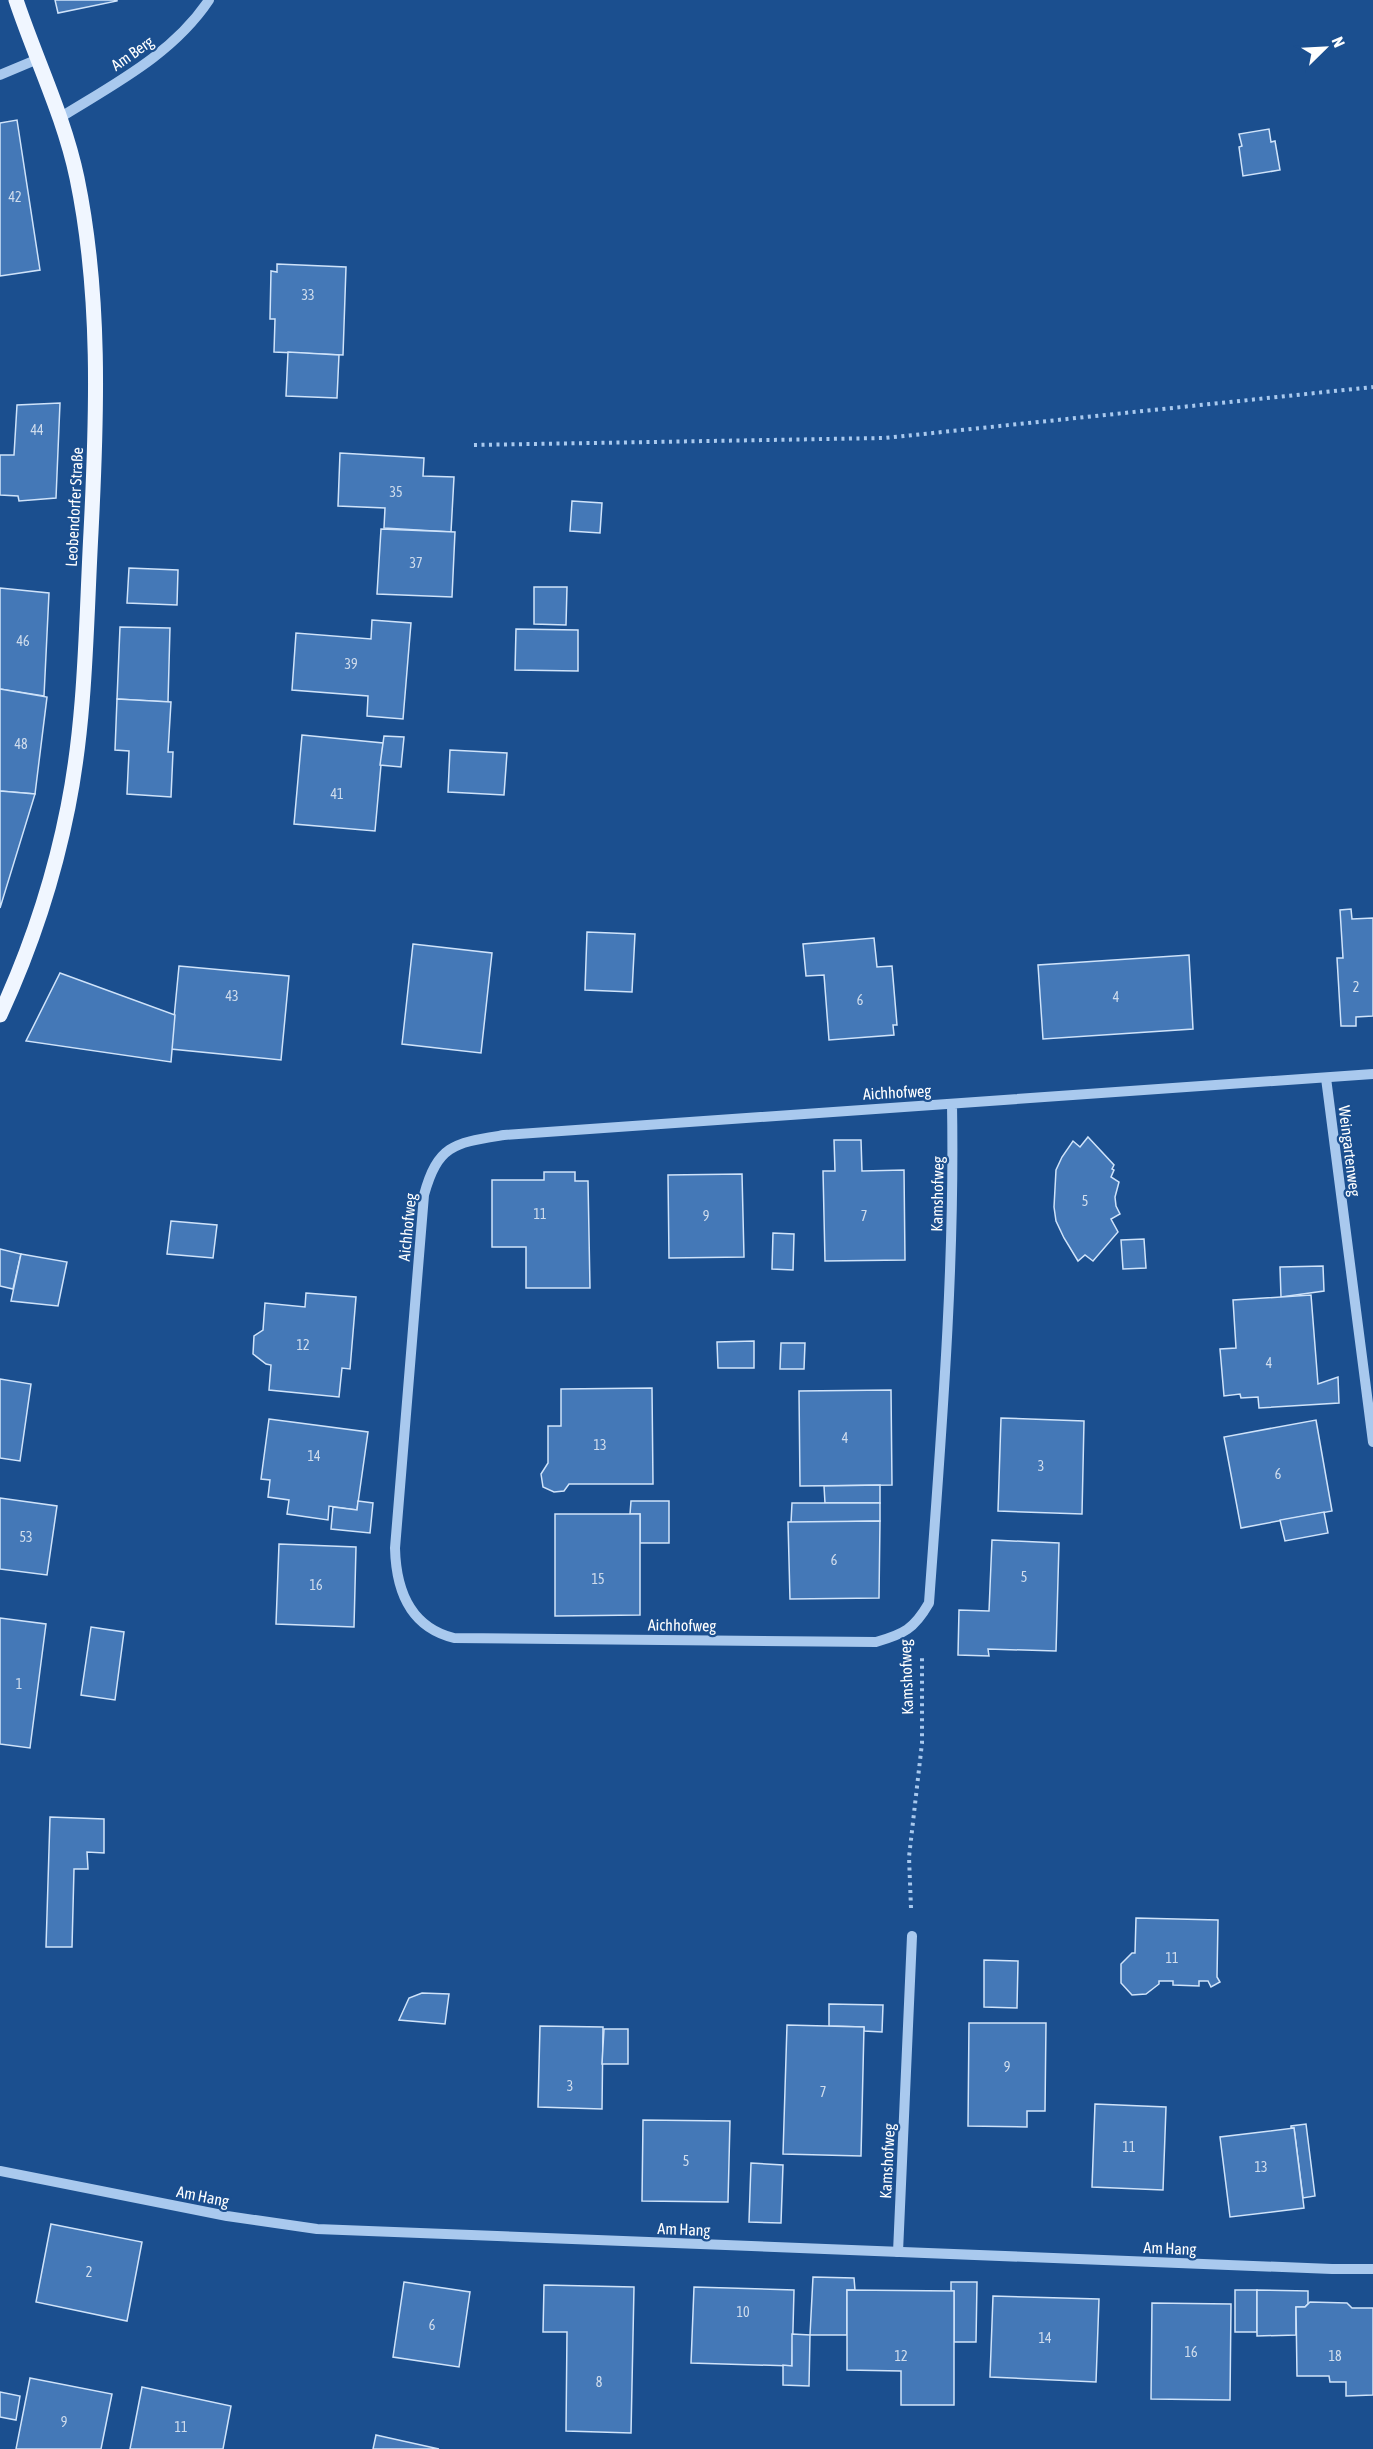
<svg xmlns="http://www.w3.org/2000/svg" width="1373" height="2449" viewBox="0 0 1373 2449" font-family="'Asap Condensed',sans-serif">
<rect width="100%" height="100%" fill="#1b4f8f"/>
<!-- building -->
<g fill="#4478b7" stroke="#cfe3fa" stroke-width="1.5">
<polygon points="55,0 117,0 117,1 58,13"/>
<polygon points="17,120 40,270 0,276 0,123"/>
<polygon points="1269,129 1271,142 1275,141 1280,170 1243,176 1239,147 1242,146 1239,134"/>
<polygon points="277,264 346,267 343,355 274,352 275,319 270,319 271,271 277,272"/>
<polygon points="288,352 339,355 337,398 286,396"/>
<polygon points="60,403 56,498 19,501 18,496 0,495 0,455 14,455 17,405"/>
<polygon points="340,453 424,458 423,476 454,477 451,532 384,528 385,508 338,506"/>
<polygon points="572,501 602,503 600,533 570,531"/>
<polygon points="381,529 455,532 452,597 377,594"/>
<polygon points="129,568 178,570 177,605 127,603"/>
<polygon points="534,587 567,587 566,625 534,624"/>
<polygon points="0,588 49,593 44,696 0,689"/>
<polygon points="372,620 411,623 403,719 367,716 368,696 292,690 296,633 371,639"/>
<polygon points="120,627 170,628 168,702 117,699"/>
<polygon points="516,629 578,630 578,671 515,670"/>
<polygon points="0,689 47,697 35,794 0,791"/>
<polygon points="117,699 171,702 168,752 173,752 171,797 127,794 129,751 115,750"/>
<polygon points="302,735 383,743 375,831 294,824"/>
<polygon points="384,736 404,737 401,767 380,765"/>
<polygon points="450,750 507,753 504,795 448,792"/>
<polygon points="0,791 35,794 0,908"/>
<polygon points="1351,909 1352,919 1373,918 1373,1016 1356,1017 1356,1026 1341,1026 1337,958 1343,958 1340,910"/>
<polygon points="587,932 635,934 632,992 585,990"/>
<polygon points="874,938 877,967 892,966 897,1025 893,1025 894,1035 829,1040 824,975 806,976 803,944"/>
<polygon points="413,944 492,953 481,1053 402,1044"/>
<polygon points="1189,955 1193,1029 1043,1039 1038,965"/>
<polygon points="179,966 289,976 281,1060 171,1049"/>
<polygon points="60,973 175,1015 171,1062 26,1041"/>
<polygon points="1088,1137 1114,1165 1112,1169 1114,1170 1111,1177 1119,1182 1115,1197 1116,1206 1120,1214 1111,1219 1118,1232 1093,1261 1085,1255 1078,1261 1064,1238 1056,1221 1054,1207 1056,1170 1062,1157 1073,1141 1080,1147"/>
<polygon points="834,1140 861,1140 862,1171 904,1170 905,1260 825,1261 823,1171 835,1171"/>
<polygon points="544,1172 575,1172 575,1181 588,1181 590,1288 526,1288 526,1247 492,1247 492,1180 544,1180"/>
<polygon points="742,1174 744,1257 669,1258 668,1175"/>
<polygon points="171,1221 217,1225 213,1258 167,1254"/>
<polygon points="773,1233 794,1234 793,1270 772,1269"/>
<polygon points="1144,1239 1146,1268 1123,1269 1121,1240"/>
<polygon points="0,1249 21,1254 13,1289 0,1286"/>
<polygon points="21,1254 67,1262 58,1306 11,1301"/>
<polygon points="1323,1266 1324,1291 1281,1297 1280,1267"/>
<polygon points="306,1293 356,1297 350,1369 342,1368 339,1397 269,1390 271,1365 266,1364 253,1354 254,1336 263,1330 265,1303 305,1307"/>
<polygon points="1311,1295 1318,1384 1338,1377 1339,1403 1259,1408 1258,1397 1241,1398 1240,1394 1224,1396 1220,1349 1236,1348 1233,1300"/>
<polygon points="754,1341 754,1368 718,1368 717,1342"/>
<polygon points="781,1343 805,1343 804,1369 780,1369"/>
<polygon points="0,1379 31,1384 20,1461 0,1458"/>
<polygon points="652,1388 653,1484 569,1484 564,1491 554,1492 543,1487 541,1474 548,1463 548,1426 561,1426 561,1389"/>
<polygon points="891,1390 892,1485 800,1486 799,1391"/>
<polygon points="1001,1418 1084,1421 1082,1514 998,1511"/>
<polygon points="269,1419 368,1432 357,1510 329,1506 328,1520 287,1514 289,1500 268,1497 270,1480 261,1479"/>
<polygon points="1316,1420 1332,1511 1241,1528 1224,1437"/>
<polygon points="880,1485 880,1503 825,1503 824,1486"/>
<polygon points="0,1498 57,1506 47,1575 0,1569"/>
<polygon points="358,1501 373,1503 370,1533 331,1529 333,1507 357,1510"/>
<polygon points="631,1501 669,1501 669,1543 640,1543 640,1514 630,1514"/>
<polygon points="792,1503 880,1503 880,1521 791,1523"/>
<polygon points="1324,1512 1328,1533 1285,1541 1280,1520"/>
<polygon points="555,1514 640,1514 640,1615 555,1616"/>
<polygon points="880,1521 879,1598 790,1599 788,1522"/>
<polygon points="992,1540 1059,1543 1056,1651 988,1649 989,1656 958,1655 959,1610 989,1611"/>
<polygon points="279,1544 356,1547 354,1627 276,1624"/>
<polygon points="0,1618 46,1624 30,1748 0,1744"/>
<polygon points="91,1627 124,1632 115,1700 81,1695"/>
<polygon points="50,1817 104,1819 104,1853 87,1852 88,1869 74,1869 72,1947 46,1947"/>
<polygon points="1136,1918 1218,1920 1217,1977 1220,1982 1211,1987 1208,1981 1199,1981 1199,1986 1173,1985 1173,1981 1159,1981 1159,1984 1146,1994 1132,1995 1121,1983 1121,1964 1132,1953 1135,1953"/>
<polygon points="984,1960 1018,1961 1017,2008 984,2007"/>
<polygon points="422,1993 449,1994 445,2024 399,2020 409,1998"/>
<polygon points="829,2004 883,2005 882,2032 864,2031 864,2027 829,2026"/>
<polygon points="969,2023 1046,2023 1045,2111 1027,2111 1027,2127 968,2126"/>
<polygon points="787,2025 864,2027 861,2156 783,2154"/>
<polygon points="540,2026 603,2027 602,2109 538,2107"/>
<polygon points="604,2029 628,2029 628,2064 602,2064"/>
<polygon points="1095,2104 1166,2107 1163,2190 1092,2187"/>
<polygon points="643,2120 730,2121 728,2202 642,2201"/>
<polygon points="1306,2124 1315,2196 1303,2198 1294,2128 1291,2128 1291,2126"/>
<polygon points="1294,2128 1304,2208 1230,2217 1220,2137"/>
<polygon points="751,2163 783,2165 781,2223 749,2222"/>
<polygon points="51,2224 142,2242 127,2321 36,2302"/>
<polygon points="813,2277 854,2278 855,2290 847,2290 847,2335 810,2335"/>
<polygon points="404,2282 470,2292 459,2367 393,2357"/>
<polygon points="951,2282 977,2282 976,2342 954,2342 954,2291 951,2291"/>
<polygon points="544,2285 634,2287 631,2433 566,2431 567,2332 543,2332"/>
<polygon points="694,2287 794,2290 792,2366 691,2363"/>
<polygon points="847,2290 954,2291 954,2405 901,2405 901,2371 847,2370"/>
<rect x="1235" y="2290" width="22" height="42"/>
<polygon points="1257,2290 1308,2291 1308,2304 1305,2307 1296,2307 1296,2335 1257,2336"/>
<polygon points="993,2296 1099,2299 1096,2382 990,2377"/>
<polygon points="1310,2302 1347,2303 1352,2308 1373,2308 1373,2395 1346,2396 1346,2382 1330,2382 1329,2376 1297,2376 1296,2307 1305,2307"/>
<polygon points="1152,2303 1231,2304 1230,2400 1151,2399"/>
<polygon points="792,2334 810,2335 809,2386 783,2385 783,2365 792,2366"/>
<polygon points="30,2378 112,2394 101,2449 16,2449"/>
<polygon points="142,2387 231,2406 223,2449 130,2449"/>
<polygon points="0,2392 20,2396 16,2420 0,2417"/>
<polygon points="376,2435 439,2449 373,2449"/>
</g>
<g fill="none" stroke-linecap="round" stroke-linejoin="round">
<!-- path -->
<g stroke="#a9c9ee" stroke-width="4" stroke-dasharray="3 4.5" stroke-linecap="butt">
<polyline points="474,445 885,438 1373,387"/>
<polyline points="911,1908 909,1857 922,1743 922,1655"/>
</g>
<!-- minor -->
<g stroke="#a9c9ee" stroke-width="10">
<polyline points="0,75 38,59"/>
<path d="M61 117C114 84 173 54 209 0"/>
<polyline points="1326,1078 1373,1442"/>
<path d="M952 1104C955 1270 941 1437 929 1603 914 1629 904 1634 876 1642L454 1638C409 1627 396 1589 395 1548L424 1195C438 1144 455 1143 504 1135L1373 1074"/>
<polyline points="0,2171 227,2216 317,2229 1332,2269 1373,2269"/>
<polyline points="898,2252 912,1936"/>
</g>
<!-- major -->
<path stroke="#f0f6ff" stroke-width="15" d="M0 1015C30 950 54 878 68 807 86 717 86 623 91 532 97 414 101 294 77 178 64 116 36 60 16 0"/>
</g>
<g text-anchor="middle" stroke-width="4.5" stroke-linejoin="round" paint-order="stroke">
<!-- number labels -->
<g font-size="14" fill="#d0dded">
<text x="15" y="202">42</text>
<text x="308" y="300">33</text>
<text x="37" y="435">44</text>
<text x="396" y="497">35</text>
<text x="416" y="568">37</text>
<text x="23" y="646">46</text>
<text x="351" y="669">39</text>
<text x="21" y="749">48</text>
<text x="337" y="799">41</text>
<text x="1356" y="992">2</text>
<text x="232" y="1001">43</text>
<text x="1116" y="1002">4</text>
<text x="860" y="1005">6</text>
<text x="1085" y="1206">5</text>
<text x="540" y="1219">11</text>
<text x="706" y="1221">9</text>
<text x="864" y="1221">7</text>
<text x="303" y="1350">12</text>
<text x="1269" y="1368">4</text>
<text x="845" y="1443">4</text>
<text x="600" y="1450">13</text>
<text x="314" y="1461">14</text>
<text x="1041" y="1471">3</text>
<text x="1278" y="1479">6</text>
<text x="26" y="1542">53</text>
<text x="834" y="1565">6</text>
<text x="1024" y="1582">5</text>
<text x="598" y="1584">15</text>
<text x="316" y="1590">16</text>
<text x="19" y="1689">1</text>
<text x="1172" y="1963">11</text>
<text x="1007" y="2072">9</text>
<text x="570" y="2091">3</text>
<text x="823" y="2097">7</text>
<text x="1129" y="2152">11</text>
<text x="686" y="2166">5</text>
<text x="1261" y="2172">13</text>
<text x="89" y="2277">2</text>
<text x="743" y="2317">10</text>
<text x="432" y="2330">6</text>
<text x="1045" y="2343">14</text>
<text x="1191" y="2357">16</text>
<text x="901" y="2361">12</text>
<text x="1335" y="2361">18</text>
<text x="599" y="2387">8</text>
<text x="64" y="2427">9</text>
<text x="181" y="2432">11</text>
</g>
<!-- street labels -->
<g font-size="16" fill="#fff" stroke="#1b4f8f">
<text transform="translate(132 53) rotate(-35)" y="6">Am Berg</text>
<text transform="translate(74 507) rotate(-87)" y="6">Leobendorfer Straße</text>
<text transform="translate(897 1092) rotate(-3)" y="6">Aichhofweg</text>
<text transform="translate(1350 1151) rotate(83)" y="6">Weingartenweg</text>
<text transform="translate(937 1194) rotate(-89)" y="6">Kamshofweg</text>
<text transform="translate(407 1227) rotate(-84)" y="6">Aichhofweg</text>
<text transform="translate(682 1625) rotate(1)" y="6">Aichhofweg</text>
<text transform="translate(906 1677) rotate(-92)" y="6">Kamshofweg</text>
<text transform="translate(887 2161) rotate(-87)" y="6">Kamshofweg</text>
<text transform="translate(203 2196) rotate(11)" y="6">Am Hang</text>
<text transform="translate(684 2229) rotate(2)" y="6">Am Hang</text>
<text transform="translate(1170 2248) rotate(2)" y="6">Am Hang</text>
</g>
</g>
<!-- north arrow -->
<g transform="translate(1325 48) rotate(66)" stroke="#1b4f8f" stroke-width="4.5" paint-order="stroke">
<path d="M0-4.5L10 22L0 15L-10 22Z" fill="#ffffff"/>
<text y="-9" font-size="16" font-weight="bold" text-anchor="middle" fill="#ffffff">N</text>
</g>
</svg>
